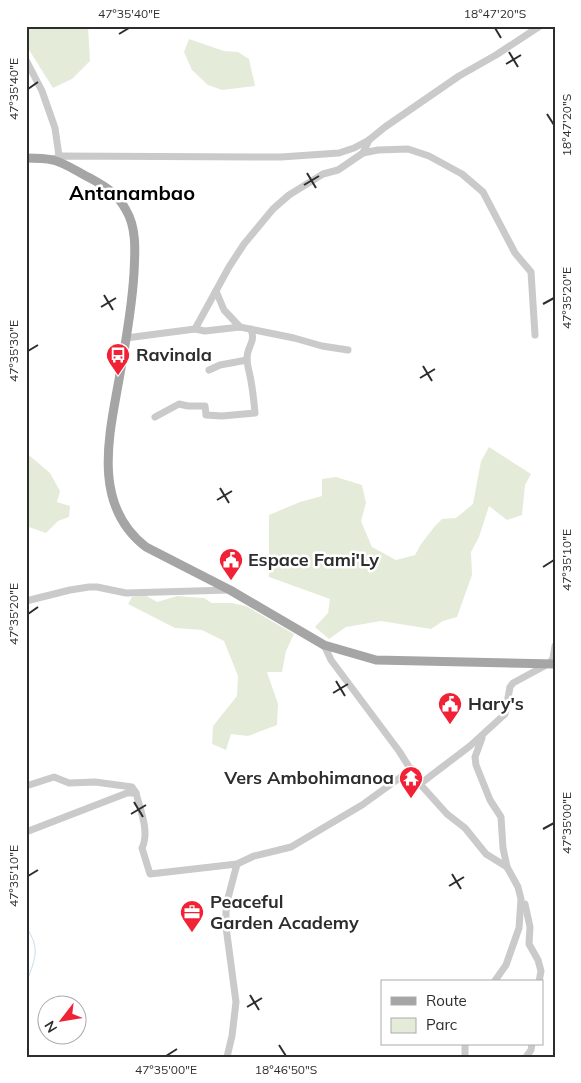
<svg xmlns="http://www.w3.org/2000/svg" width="581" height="1083" viewBox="0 0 581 1083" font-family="Mulish,sans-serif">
<rect width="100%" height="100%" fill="#fff"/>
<!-- green -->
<g fill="#e4ecd9">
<polygon points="26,26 88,26 90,61 72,79 53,88 26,45"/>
<polygon points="189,39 224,51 238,52 249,59 255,86 222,90 208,85 192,70 184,52"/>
<polygon points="489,447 531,474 525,485 522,515 507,520 489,506 479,537 471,552 472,575 457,617 443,621 431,629 381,621 346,627 329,639 315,627 328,613 330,599 269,577 269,515 300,502 322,496 322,479 336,477 362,485 366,503 361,521 372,547 396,560 415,555 421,544 435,526 442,519 456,518 473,504 481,461"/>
<polygon points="30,456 50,473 60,491 57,502 70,506 69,517 58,521 46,533 26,526 26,457"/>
<polygon points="145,595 157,602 177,596 204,598 212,603 232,603 246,606 294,634 286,651 282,672 267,672 278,704 277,725 248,736 231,734 226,750 212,744 213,726 237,696 238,676 224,641 202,630 175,628 128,604 132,597"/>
</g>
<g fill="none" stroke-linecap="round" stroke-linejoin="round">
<!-- stream -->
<path stroke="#c4deee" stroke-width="1" d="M26 927C42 950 34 960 26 984"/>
<!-- minor -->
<g stroke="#cacaca" stroke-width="7">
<polyline points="26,60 42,91 55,128 59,156"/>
<polyline points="363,153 378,150 408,149 429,156 462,174 483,192 515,253 531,272 535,335"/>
<polyline points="53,160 59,156 281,157 339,153 354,148 369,140 385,127 459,76 496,55 540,26"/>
<polyline points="216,291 224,310 240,327"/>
<polyline points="195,329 205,331 240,327 294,338 322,346 348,350"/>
<polyline points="126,338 195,329 229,267 244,244 273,209 289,195 323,174 338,170 363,153 369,140"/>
<polyline points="209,370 220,365 247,360"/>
<path d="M155 417 179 404 188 406H205L206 415 222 416 255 413C254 402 253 392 251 381 250 374 247 366 247 358 247 346 256 343 251 329"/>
<polyline points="26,601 70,590 89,587 97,587 126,593 229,590"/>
<polyline points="324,645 331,660 399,751 420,784 447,814 465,828 486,854 507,867 518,887 521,899 519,928 506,965 494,982"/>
<polyline points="482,738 475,757 476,765 490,800 501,817 503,848 507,867"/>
<polyline points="420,784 470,746 505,714 510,687 513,683 550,663 553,658 555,646"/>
<path d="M26 786 54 777 69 783 95 782 132 787 136 793C140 809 150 832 142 848L150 874 237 864 254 856 291 847 362 805 412 769"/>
<polyline points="26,832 127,793 136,793"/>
<polyline points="525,904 530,927 529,944 538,960 541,971 539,982"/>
<polyline points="227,1057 232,1036 236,1002 226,927 226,912 228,898 237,864"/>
<polyline points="465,1057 465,1044"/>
<polyline points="526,1057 531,1050 532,1044"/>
</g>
<!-- major -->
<path stroke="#a5a5a5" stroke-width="9" d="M26 158C35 158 44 158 53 160 65 163 78 172 90 178 106 187 117 193 126 210 137 228 135 253 134 273 132 307 126 341 120 374 110 432 90 504 146 547L230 590 324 645 376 660 555 664"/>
</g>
<!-- ticks -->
<path fill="none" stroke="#2d2d2d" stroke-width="2" d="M495 28 501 38M119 34 129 28M509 52 518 67M506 64 521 55M28 89 38 82M547 114 554 125M307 173 316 188M304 185 319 176M104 295 113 310M543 304 554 298M101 307 116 298M28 351 38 345M423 366 432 381M420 378 435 369M220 488 229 503M217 500 232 491M543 567 554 560M28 614 38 607M336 681 345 696M333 693 348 684M134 802 143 817M131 814 146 805M543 829 554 823M452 874 461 889M28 876 38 870M449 886 464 877M250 995 259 1010M247 1007 262 998M279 1045 286 1056M166 1056 177 1049"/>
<!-- icons -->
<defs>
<g id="bus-pin" transform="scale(1.25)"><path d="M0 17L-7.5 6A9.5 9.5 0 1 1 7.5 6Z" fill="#f22236" stroke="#fff"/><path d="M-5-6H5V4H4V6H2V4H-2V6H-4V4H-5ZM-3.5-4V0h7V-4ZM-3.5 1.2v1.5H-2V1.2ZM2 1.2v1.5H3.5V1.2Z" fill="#fff"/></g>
<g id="civic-pin" transform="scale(1.25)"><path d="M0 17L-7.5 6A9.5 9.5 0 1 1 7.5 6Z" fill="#f22236" stroke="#fff"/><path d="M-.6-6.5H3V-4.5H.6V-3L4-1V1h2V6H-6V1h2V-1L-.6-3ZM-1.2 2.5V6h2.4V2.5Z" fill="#fff"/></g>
<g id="temple-pin" transform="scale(1.25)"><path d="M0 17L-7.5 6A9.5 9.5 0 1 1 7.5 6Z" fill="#f22236" stroke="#fff"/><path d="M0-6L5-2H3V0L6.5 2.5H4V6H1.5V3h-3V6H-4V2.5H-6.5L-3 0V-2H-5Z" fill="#fff"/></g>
<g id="office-pin" transform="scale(1.25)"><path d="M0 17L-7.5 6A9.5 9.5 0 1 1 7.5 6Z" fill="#f22236" stroke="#fff"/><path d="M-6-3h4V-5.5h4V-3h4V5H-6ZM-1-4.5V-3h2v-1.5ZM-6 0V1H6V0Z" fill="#fff"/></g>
</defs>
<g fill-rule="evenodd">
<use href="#bus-pin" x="118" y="355"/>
<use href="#civic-pin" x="231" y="560"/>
<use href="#civic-pin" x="450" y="704"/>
<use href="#temple-pin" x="411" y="778"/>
<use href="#office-pin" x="192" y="912"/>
</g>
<g text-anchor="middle" stroke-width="5" stroke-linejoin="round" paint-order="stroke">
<!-- poi labels -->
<g font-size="18" font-weight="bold" fill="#2d2d2d" stroke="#fff" text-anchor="start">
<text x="136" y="361">Ravinala</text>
<text x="248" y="566">Espace Fami'Ly</text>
<text x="468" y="710">Hary's</text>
<text x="394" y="784" text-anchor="end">Vers Ambohimanoa</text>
<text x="210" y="908">Peaceful<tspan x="210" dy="21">Garden Academy</tspan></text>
</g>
<!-- quarter labels -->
<g font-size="20" font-weight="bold" fill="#000" stroke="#fff">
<text x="132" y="200">Antanambao</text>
</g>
</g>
<!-- border -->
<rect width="581" height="1083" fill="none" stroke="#ffffff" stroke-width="55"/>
<!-- legend -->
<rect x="381" y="980" width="162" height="65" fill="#ffffff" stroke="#ababab"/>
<rect x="391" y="997" width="25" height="8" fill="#a5a5a5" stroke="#ababab"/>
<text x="426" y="1006" font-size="15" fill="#2d2d2d">Route</text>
<rect x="391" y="1018" width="25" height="15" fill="#e4ecd9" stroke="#ababab"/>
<text x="426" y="1030" font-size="15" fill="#2d2d2d">Parc</text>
<!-- north arrow -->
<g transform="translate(62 1020) rotate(239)"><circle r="24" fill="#ffffff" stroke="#ababab"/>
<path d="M0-4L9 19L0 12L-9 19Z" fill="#f22236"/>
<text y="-8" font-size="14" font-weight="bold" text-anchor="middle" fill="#2d2d2d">N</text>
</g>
<rect x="28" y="28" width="526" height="1028" fill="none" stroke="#2d2d2d" stroke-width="2"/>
<g font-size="12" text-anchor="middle" fill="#2d2d2d">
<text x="129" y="18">47°35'40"E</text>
<text x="495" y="18">18°47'20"S</text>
<text transform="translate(14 89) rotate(-90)" y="4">47°35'40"E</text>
<text transform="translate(567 125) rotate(-90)" y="4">18°47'20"S</text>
<text transform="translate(567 298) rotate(-90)" y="4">47°35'20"E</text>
<text transform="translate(14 351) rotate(-90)" y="4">47°35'30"E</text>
<text transform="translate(567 560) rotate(-90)" y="4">47°35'10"E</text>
<text transform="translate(14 614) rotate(-90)" y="4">47°35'20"E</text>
<text transform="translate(567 823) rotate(-90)" y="4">47°35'00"E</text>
<text transform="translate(14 876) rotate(-90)" y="4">47°35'10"E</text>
<text x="166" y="1074">47°35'00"E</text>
<text x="286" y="1074">18°46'50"S</text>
</g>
</svg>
